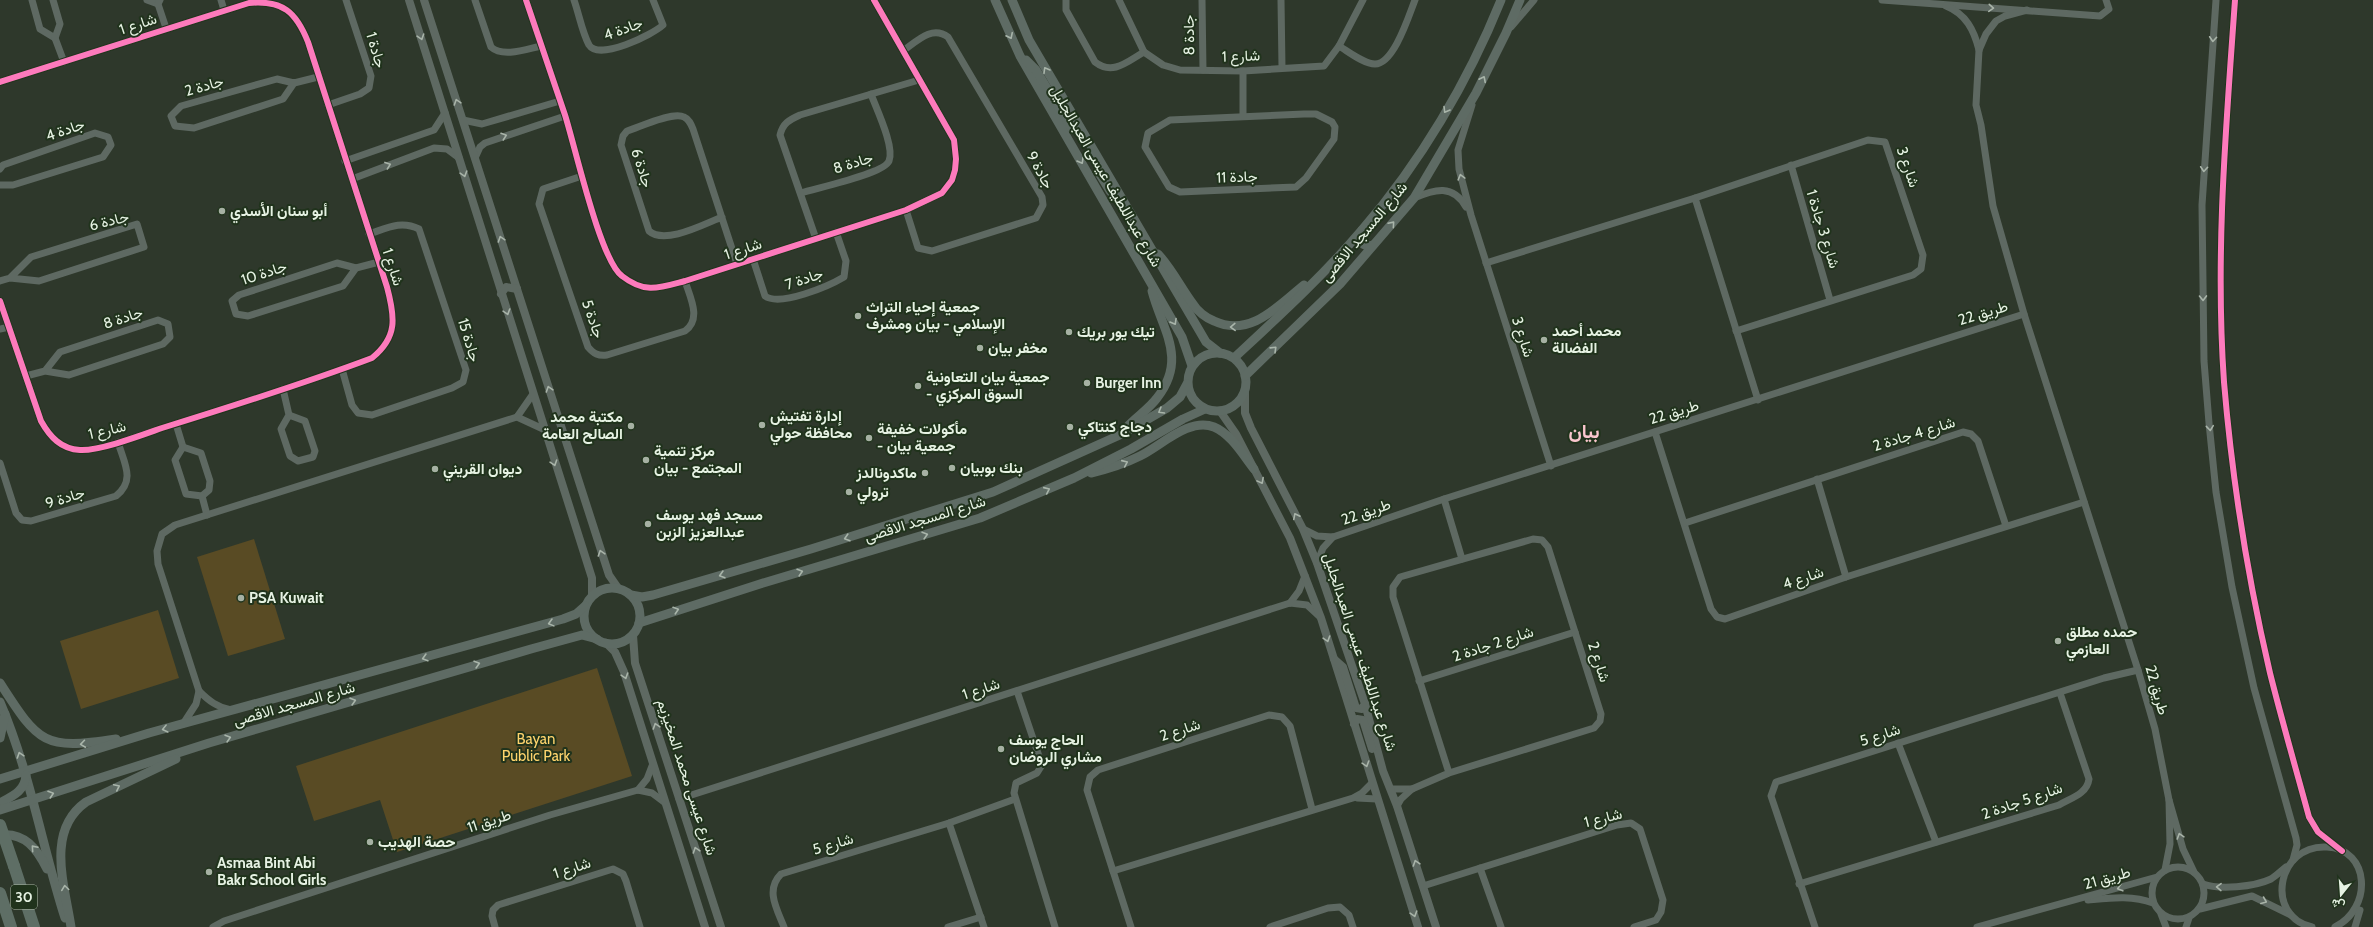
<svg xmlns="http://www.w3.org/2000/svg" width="2373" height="927" viewBox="0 0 2373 927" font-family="Cabin,Vazirmatn,sans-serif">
<rect width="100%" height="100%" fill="#2e382b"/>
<!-- green -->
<g fill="#594b24">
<polygon points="254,539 285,639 228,656 197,557"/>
<polygon points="158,610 179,678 81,709 60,641"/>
<polygon points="597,668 632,776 397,852 380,800 314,821 296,766"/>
</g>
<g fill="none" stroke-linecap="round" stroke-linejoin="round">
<!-- minor -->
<g stroke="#5e6962" stroke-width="7">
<polyline points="32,0 40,29 55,38"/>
<polyline points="53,0 60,24 55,38 64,62"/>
<polyline points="147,0 158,4"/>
<polyline points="160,0 158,4 166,28"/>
<polyline points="221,0 224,10"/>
<path d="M475 0 491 47C503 58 527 49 541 46"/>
<path d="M526 0C539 38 552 76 565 115 575 146 600 260 622 276 645 294 659 288 685 281L906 210 942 193 952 180 955 170 956 159 954 140 874 0"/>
<path d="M574 0C579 14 582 32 589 45 599 61 652 35 663 25L653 0"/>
<path d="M1066 0V10L1095 62C1113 76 1128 61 1144 52"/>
<polyline points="1119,0 1144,52 1163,65 1180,70 1243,71 1324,66 1339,46 1363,0"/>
<polyline points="1202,0 1203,70"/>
<polyline points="1281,0 1282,67"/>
<polyline points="1882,0 2100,16 2109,9 2106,0"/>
<polyline points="2216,0 2202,205 2204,361 2209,423 2216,492 2232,587 2254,688 2296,838 2297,845 2293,860"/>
<path d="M2235 0C2226 127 2215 254 2224 382 2232 478 2248 579 2270 673 2282 721 2296 769 2309 817L2318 832 2342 851"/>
<path d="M1946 6C1966 14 1974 30 1979 50"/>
<polyline points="2027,10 2005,16 1996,21 1986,34 1979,50 1976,105 1981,125 1993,206 2024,314 2138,670 2155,729 2169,800"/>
<polyline points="1511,27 1534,0"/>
<path d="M1339 46C1349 52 1364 64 1375 64 1394 64 1409 15 1415 0"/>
<path d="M903 51C917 41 932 25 948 37L1042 197 1043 205 1036 218 932 251 918 248 906 210"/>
<path d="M0 82 249 3C283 0 296 12 308 42L387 287C395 317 398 337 372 358 303 384 233 406 162 428 142 435 100 451 80 450 61 449 50 437 41 421L0 301"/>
<polyline points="294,83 283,99 194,128 175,126 171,116 181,106 277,79 294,83 318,77"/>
<polyline points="328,105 360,94 369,88 371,76 346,0"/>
<polyline points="1472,105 1458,150 1459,169 1471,215 1551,466"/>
<polygon points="1304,114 1316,114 1332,122 1335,127 1334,139 1306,178 1296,187 1180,192 1169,187 1145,147 1148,133 1170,120"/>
<polyline points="1243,116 1243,71"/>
<polyline points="463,120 482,124 560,101"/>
<polyline points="475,158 480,147 485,143 565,116"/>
<polyline points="345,161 434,130 445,113"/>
<polyline points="1791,165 1830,300"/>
<polyline points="0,169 3,165 95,133 108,137 111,145 103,157 13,185 0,185"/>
<path d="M582 176 543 189 539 204 588 347C594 354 598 356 607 355L685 331C702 319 690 297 685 281"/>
<polyline points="352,179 434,148 447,149 459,158"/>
<path d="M801 193C816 188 884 174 889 161 895 147 876 108 871 94"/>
<path d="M1414 198C1435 189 1453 184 1466 207"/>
<polyline points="1695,198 1758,400"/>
<path d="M722 217C704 224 665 245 649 231L621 145 623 136 627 131C640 127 673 111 684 117 689 119 691 124 693 129L737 264"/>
<path d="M816 239 780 135C783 123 789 120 800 115L919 80"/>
<path d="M753 259 765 296C780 307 829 286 844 277L846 261 836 232"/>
<polyline points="1486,263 1695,198 1868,140 1885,142 1923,255 1921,269 1913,275 1736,331"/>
<polyline points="356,268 343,286 248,316 236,314 232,301 239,295 337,263 356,268 379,262"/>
<polyline points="0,281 10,278 39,281 144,247 137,224 31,257 10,278"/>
<polyline points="0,329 9,327"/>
<path d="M342 369 352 405 358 413 372 415 452 388 463 382 466 370 419 229C401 220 387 228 369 234"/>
<polyline points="26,376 45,371 69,375 163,344 170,337 168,324 158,320 60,352 45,371"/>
<polyline points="283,389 289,415 281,429 290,456 298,461 313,457 315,451 305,421 289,415"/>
<polyline points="517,417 543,429"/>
<polyline points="176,424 183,447"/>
<polyline points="1655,432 1711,609 1717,617 1725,619 1846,577 2084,502"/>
<polygon points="183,447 201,453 210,481 209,490 202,496 186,494 175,460"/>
<path d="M0 463 16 513 22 520 31 521 116 496C136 480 124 463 118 442"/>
<polyline points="1817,479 1846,577"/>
<polyline points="202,496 207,515"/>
<polyline points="1444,499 1462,559"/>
<polyline points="1685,523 1963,432 1971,434 1978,441 2006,526"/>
<polyline points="1303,529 1317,536 1333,537 1444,499 2024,314"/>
<polyline points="1317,563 1323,548 1333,537"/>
<polyline points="1290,603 1299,591 1305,576"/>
<polyline points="1419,681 1575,632"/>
<polyline points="1017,691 1042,765 1037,773 1016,783 1014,793 1055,927"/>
<path d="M231 710C217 707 209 701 199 691L158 564 157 551 162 534 175 525 517 417 533 394"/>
<polyline points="183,724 196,704 199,691"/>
<polyline points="1898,743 1936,842"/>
<polyline points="1391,789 1412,789"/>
<polyline points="638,790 647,779 652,766"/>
<polyline points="1357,798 1377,799"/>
<polyline points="679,799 1290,603 1307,605 1320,617"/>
<polyline points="1397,806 1401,799 1412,789 1449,773 1594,728 1600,721 1601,714 1548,547 1542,540 1533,539 1400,577 1393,587 1393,597 1449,773"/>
<polyline points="949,823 984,927"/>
<circle cx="2178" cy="893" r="26"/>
<polyline points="1480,868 1501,927"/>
<polyline points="2165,870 2170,844 2169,800 2183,849 2194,872"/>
<polyline points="1113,871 1353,798 1362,793 1372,783"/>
<path d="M1799 884 2059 805C2071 798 2087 794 2089 779L2060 693"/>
<path d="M2203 884C2219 890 2254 887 2271 879 2276 876 2281 871 2286 867"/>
<polyline points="1423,886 1617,825 1631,823 1640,829 1663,900 1661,912 1656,920 1634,927"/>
<path d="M2088 900C2110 898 2132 895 2153 903"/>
<polyline points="2200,909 2252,896 2291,915"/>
<polyline points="2161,914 2166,927"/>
<polyline points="213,927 224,921 550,815 638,790 652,793 664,802"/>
<polyline points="495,927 492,916 493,910 498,905 613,869 623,874 626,881 640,927"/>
<path d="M784 927C777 909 765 890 781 874L949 823 1015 799"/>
<polyline points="948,927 981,917"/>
<polyline points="1131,927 1087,790 1090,777 1098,770 1269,715 1282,717 1290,726 1312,809"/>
<polyline points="1270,927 1328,908 1340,907 1349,915 1353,927"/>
<polyline points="1815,927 1771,796 1776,782 2104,678 2138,670"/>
<polyline points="1977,927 2157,877"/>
<polyline points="2186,927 2189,918"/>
<path d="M2312 927C2264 916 2277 844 2327 847 2370 849 2373 908 2335 927"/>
<polyline points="2355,927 2360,910"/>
</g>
<!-- tertiary -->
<g stroke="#5e6962" stroke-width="8">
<polyline points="409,0 592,578 592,595"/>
<polyline points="424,0 609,575 618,588"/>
<polyline points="501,294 506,287 517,289"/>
<polyline points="1245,392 1245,413 1251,428 1303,529 1317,563 1365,704 1383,771 1397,806 1436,927"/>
<polyline points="1220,411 1236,434 1290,538 1321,618 1346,697 1418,927"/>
<polyline points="633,635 635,663 721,927"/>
<polyline points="606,643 615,652 624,672 705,927"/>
<polyline points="1334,659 1343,667 1356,708 1362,709 1365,704"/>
<polyline points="1354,724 1357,719 1363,720 1372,749"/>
</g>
<!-- secondary -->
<g stroke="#5e6b64" stroke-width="9">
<polyline points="995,0 1020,56 1182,337 1192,366"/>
<polyline points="1012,0 1029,40 1199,330 1206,342 1220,353"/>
<polyline points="1026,60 1036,70 1071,128 1080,129"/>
<polyline points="1099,173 1110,191 1116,197"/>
<path d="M1362 230 1360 240C1363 246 1367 247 1373 245"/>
<path d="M1158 254C1172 269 1181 288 1193 304 1197 311 1206 318 1214 321 1250 338 1278 306 1304 285"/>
<circle cx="1217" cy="382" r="29"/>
<path d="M1234 358C1278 317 1323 276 1362 230 1420 163 1468 82 1501 0"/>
<polyline points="1245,376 1340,284 1414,198 1476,93 1506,33 1520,0"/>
<path d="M1126 428C1136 417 1149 409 1157 398 1188 358 1162 330 1152 291"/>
<path d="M1091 473C1108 469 1124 464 1140 456 1161 446 1189 417 1214 427 1231 434 1243 455 1254 469"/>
<circle cx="612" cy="616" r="28"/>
<polyline points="631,595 642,597 653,595 811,549 993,492 1122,434 1167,408 1180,397 1187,384"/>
<polyline points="639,623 760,584 980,518 1074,478 1131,449 1183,419 1205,409"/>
<path d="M0 683C39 744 44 750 116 739"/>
<path d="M0 702C30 772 42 846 65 918"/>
<polyline points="0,738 5,714"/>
<polyline points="0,779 149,733 563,619 576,614 585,606"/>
<path d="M0 803C13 796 25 791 26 775"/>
<polyline points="0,810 209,743 531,649 582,635 597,639"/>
<path d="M0 835C25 832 37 849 47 869"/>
<path d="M71 927C65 886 45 831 86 802L176 759"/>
</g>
<!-- motorway -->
<g stroke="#5e6e65" stroke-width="12">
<polyline points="14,866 34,927"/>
<polyline points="0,893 11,927"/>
</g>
<!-- motorway-bridge -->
<polyline stroke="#5e6e65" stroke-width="12" points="0,825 14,866"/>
<!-- cycleway casing -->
<g stroke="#20331c" stroke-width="8">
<g id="cycleway">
<path d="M526 0C539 38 552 76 565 115 575 146 600 260 622 276 645 294 659 288 685 281L906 210 942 193 952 180 955 170 956 159 954 140 874 0"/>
<path d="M2235 0C2226 127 2215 254 2224 382 2232 478 2248 579 2270 673 2282 721 2296 769 2309 817L2318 832 2342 851"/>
<path d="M0 82 249 3C283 0 296 12 308 42L387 287C395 317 398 337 372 358 303 384 233 406 162 428 142 435 100 451 80 450 61 449 50 437 41 421L0 301"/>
</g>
</g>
<!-- cycleway -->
<use href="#cycleway" stroke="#fd7abc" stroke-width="6"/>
</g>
<!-- one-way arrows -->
<defs><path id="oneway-chevron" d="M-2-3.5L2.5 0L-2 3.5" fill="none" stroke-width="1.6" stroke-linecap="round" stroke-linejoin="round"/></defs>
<g stroke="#a9b4a9">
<use href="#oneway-chevron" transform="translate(1991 8) rotate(4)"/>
<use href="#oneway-chevron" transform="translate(421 37) rotate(72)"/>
<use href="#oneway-chevron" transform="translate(2213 39) rotate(94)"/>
<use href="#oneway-chevron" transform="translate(457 102) rotate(-108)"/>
<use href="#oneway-chevron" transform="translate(504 136) rotate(-19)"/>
<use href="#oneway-chevron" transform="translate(388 165) rotate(-20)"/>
<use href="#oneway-chevron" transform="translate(2204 169) rotate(94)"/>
<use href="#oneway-chevron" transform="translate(464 174) rotate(73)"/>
<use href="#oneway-chevron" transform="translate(1461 177) rotate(-105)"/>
<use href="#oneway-chevron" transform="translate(501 239) rotate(-108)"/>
<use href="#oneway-chevron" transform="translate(2203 298) rotate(89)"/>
<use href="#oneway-chevron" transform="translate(507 312) rotate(73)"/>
<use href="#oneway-chevron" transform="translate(549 389) rotate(-108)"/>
<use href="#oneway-chevron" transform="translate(2210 428) rotate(84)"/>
<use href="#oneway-chevron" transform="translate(554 463) rotate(72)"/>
<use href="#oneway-chevron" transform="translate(1261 481) rotate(62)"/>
<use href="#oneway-chevron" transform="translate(1296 516) rotate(-117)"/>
<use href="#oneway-chevron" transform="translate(601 553) rotate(-108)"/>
<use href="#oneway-chevron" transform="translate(1327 639) rotate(72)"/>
<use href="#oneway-chevron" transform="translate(625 676) rotate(72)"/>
<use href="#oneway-chevron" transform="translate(656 726) rotate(-108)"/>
<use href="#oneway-chevron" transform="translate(1366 764) rotate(73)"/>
<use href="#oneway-chevron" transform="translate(2180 836) rotate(-107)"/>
<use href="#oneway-chevron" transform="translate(696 850) rotate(-108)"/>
<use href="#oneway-chevron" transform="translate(1416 863) rotate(-108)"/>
<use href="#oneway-chevron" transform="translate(2219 887) rotate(-179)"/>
<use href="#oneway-chevron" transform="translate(2120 888) rotate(164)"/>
<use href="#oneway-chevron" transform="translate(2264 901) rotate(22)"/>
<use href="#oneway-chevron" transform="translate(1414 914) rotate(73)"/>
</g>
<g stroke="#a9b5aa">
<use href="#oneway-chevron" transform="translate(1010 36) rotate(64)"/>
<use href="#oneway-chevron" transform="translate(1046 70) rotate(-120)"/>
<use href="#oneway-chevron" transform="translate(1483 79) rotate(-63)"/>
<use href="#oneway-chevron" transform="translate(1446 110) rotate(121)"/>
<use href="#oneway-chevron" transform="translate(1081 161) rotate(60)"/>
<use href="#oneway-chevron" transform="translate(1392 224) rotate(-49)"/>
<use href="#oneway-chevron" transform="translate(1174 322) rotate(60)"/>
<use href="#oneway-chevron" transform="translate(1233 327) rotate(178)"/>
<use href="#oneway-chevron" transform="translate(1274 349) rotate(-44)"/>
<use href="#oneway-chevron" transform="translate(1161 411) rotate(150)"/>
<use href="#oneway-chevron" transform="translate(1125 463) rotate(-24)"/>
<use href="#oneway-chevron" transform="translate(1047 490) rotate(-24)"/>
<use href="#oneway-chevron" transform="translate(925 535) rotate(-16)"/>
<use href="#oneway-chevron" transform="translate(847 538) rotate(163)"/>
<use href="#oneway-chevron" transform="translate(800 572) rotate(-17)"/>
<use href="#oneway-chevron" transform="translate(722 575) rotate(164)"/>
<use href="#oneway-chevron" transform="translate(676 610) rotate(-18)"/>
<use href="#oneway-chevron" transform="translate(551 623) rotate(165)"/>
<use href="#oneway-chevron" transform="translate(425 658) rotate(164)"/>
<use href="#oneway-chevron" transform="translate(477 664) rotate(-16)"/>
<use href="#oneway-chevron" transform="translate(353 701) rotate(-16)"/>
<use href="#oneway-chevron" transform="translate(165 729) rotate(166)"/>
<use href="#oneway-chevron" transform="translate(228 738) rotate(-16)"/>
<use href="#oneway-chevron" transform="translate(83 744) rotate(172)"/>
<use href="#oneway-chevron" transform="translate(20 755) rotate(-108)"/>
<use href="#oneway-chevron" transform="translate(117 787) rotate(-25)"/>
<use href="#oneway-chevron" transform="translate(51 794) rotate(-18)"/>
<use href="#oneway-chevron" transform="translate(34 848) rotate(-131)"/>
<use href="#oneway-chevron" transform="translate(65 888) rotate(-98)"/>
</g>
<!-- markers -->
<g fill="#a6b1a3" stroke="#20331c" stroke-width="1.5">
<circle cx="222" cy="211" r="4"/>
<circle cx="858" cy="316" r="4"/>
<circle cx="1069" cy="332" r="4"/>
<circle cx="1544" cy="340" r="4"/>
<circle cx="980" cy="348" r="4"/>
<circle cx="1087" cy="383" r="4"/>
<circle cx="918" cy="386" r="4"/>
<circle cx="762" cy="425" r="4"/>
<circle cx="631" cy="426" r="4"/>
<circle cx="1070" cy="427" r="4"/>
<circle cx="869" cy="438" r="4"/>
<circle cx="646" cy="460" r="4"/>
<circle cx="952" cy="468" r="4"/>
<circle cx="435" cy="469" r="4"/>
<circle cx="925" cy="473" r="4"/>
<circle cx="849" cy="492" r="4"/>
<circle cx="648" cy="524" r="4"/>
<circle cx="241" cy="598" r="4"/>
<circle cx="2058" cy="641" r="4"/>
<circle cx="1001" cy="749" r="4"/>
<circle cx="370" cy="842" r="4"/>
<circle cx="209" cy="872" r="4"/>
</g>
<g text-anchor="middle" stroke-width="4" stroke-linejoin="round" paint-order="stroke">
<!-- shield labels -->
<rect fill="#20331c" stroke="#abb9a7" stroke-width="1" x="11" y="885" width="26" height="24" rx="3"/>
<g font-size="14" font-weight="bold" fill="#e6f2e3">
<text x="24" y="902">30</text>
</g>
<!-- street labels -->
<g font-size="15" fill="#e6f2e3" stroke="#20331c">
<text transform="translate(138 24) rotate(-18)" y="5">شارع 1</text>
<text transform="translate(623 29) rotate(-20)" y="5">جادة 4</text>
<text transform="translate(1189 35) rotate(-91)" y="5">جادة 8</text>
<text transform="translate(376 50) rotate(73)" y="5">جادة 1</text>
<text transform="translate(1241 56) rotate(-2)" y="5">شارع 1</text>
<text transform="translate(204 86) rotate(-16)" y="5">جادة 2</text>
<text transform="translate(65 130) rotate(-19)" y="5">جادة 4</text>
<text transform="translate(853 163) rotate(-17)" y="5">جادة 8</text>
<text transform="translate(1908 167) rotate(71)" y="5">شارع 3</text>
<text transform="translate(642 168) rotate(72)" y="5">جادة 6</text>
<text transform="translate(1040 170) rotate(61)" y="5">جادة 9</text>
<text transform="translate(1106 176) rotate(60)" y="5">شارع عبداللطيف عيسى العبدالجليل</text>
<text transform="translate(1237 177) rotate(-2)" y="5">جادة 11</text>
<text transform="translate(109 221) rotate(-14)" y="5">جادة 6</text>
<text transform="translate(1823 229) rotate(73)" y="5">شارع 3 جادة 1</text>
<text transform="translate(1364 232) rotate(-50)" y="5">شارع المسجد الاقصى</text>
<text transform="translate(743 249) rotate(-18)" y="5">شارع 1</text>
<text transform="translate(393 267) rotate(72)" y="5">شارع 1</text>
<text transform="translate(264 273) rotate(-18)" y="5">جادة 10</text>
<text transform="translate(804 279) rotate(-19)" y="5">جادة 7</text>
<text transform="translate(1983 313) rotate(-17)" y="5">طريق 22</text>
<text transform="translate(123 318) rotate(-18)" y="5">جادة 8</text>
<text transform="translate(593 319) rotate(71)" y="5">جادة 5</text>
<text transform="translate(1523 337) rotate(72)" y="5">شارع 3</text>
<text transform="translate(469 340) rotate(73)" y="5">جادة 15</text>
<text transform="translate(1674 412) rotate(-17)" y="5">طريق 22</text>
<text transform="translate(107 430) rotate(-13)" y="5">شارع 1</text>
<text transform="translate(1914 434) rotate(-17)" y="5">شارع 4 جادة 2</text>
<text transform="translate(65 498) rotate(-17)" y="5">جادة 9</text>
<text transform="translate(1366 512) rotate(-19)" y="5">طريق 22</text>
<text transform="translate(925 519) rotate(-17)" y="5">شارع المسجد الاقصى</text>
<text transform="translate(1803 578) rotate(-19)" y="5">شارع 4</text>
<text transform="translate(1493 644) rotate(-18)" y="5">شارع 2 جادة 2</text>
<text transform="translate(1360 652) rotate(72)" y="5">شارع عبداللطيف عيسى العبدالجليل</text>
<text transform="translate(1599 662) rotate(72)" y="5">شارع 2</text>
<text transform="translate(981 689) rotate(-18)" y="5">شارع 1</text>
<text transform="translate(2157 690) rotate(74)" y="5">طريق 22</text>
<text transform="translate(294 704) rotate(-16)" y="5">شارع المسجد الاقصى</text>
<text transform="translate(1180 730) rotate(-18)" y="5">شارع 2</text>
<text transform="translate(1880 735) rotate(-18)" y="5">شارع 5</text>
<text transform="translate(687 777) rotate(72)" y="5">شارع عيسى محمد المخيزيم</text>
<text transform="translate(2022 801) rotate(-19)" y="5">شارع 5 جادة 2</text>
<text transform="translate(1603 818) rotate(-14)" y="5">شارع 1</text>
<text transform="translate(489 821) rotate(-18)" y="5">طريق 11</text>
<text transform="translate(833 844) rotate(-17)" y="5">شارع 5</text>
<text transform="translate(572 868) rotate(-18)" y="5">شارع 1</text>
<text transform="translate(2107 878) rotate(-16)" y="5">طريق 21</text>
</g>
<!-- poi labels -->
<g font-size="15" font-weight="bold" fill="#e6f2e3" stroke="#20331c" text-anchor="start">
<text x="230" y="216">أبو سنان الأسدي</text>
<text x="866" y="312">جمعية إحياء التراث<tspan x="866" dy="17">الإسلامي - بيان ومشرف</tspan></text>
<text x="1552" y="336">محمد أحمد<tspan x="1552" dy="17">الفضالة</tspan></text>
<text x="1077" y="337">تيك يور بريك</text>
<text x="988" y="353">مخفر بيان</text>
<text x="926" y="382">جمعية بيان التعاونية<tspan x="926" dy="17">- السوق المركزي</tspan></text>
<text x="1095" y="388">Burger Inn</text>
<text x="770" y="421">إدارة تفتيش<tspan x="770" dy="17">محافظة حولي</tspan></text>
<text x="623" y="422" text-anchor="end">مكتبة محمد<tspan x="623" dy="17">الصالح العامة</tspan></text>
<text x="1078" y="432">دجاج كنتاكي</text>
<text x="877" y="434">مأكولات خفيفة<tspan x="877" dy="17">- جمعية بيان</tspan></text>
<text x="654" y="456">مركز تنمية<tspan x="654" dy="17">المجتمع - بيان</tspan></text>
<text x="960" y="473">بنك بوبيان</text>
<text x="443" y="474">ديوان القريني</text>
<text x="917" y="478" text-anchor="end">ماكدونالدز</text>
<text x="857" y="497">ترولي</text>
<text x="656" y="520">مسجد فهد يوسف<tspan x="656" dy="17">عبدالعزيز الزبن</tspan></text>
<text x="249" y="603">PSA Kuwait</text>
<text x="2066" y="637">حمده مطلق<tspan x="2066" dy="17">العازمي</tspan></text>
<text x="1009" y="745">الحاج يوسف<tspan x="1009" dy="17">مشاري الروضان</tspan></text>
<text x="378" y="847">حصة الهديب</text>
<text x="217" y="868">Asmaa Bint Abi<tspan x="217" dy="17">Bakr School Girls</tspan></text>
</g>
<!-- park labels -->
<g font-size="15" fill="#fed46d" stroke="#20331c">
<text x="536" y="744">Bayan<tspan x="536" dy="17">Public Park</tspan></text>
</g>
<!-- district labels -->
<g font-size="19" font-weight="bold" fill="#fac6ce" stroke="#20331c">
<text x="1584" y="438">بيان</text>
</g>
</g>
<!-- north arrow -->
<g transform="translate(2341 895) rotate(197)" stroke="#20331c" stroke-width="3" paint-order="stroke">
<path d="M0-3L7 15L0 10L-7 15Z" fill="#e6f2e3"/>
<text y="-6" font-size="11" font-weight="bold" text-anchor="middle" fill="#e6f2e3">ش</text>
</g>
</svg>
